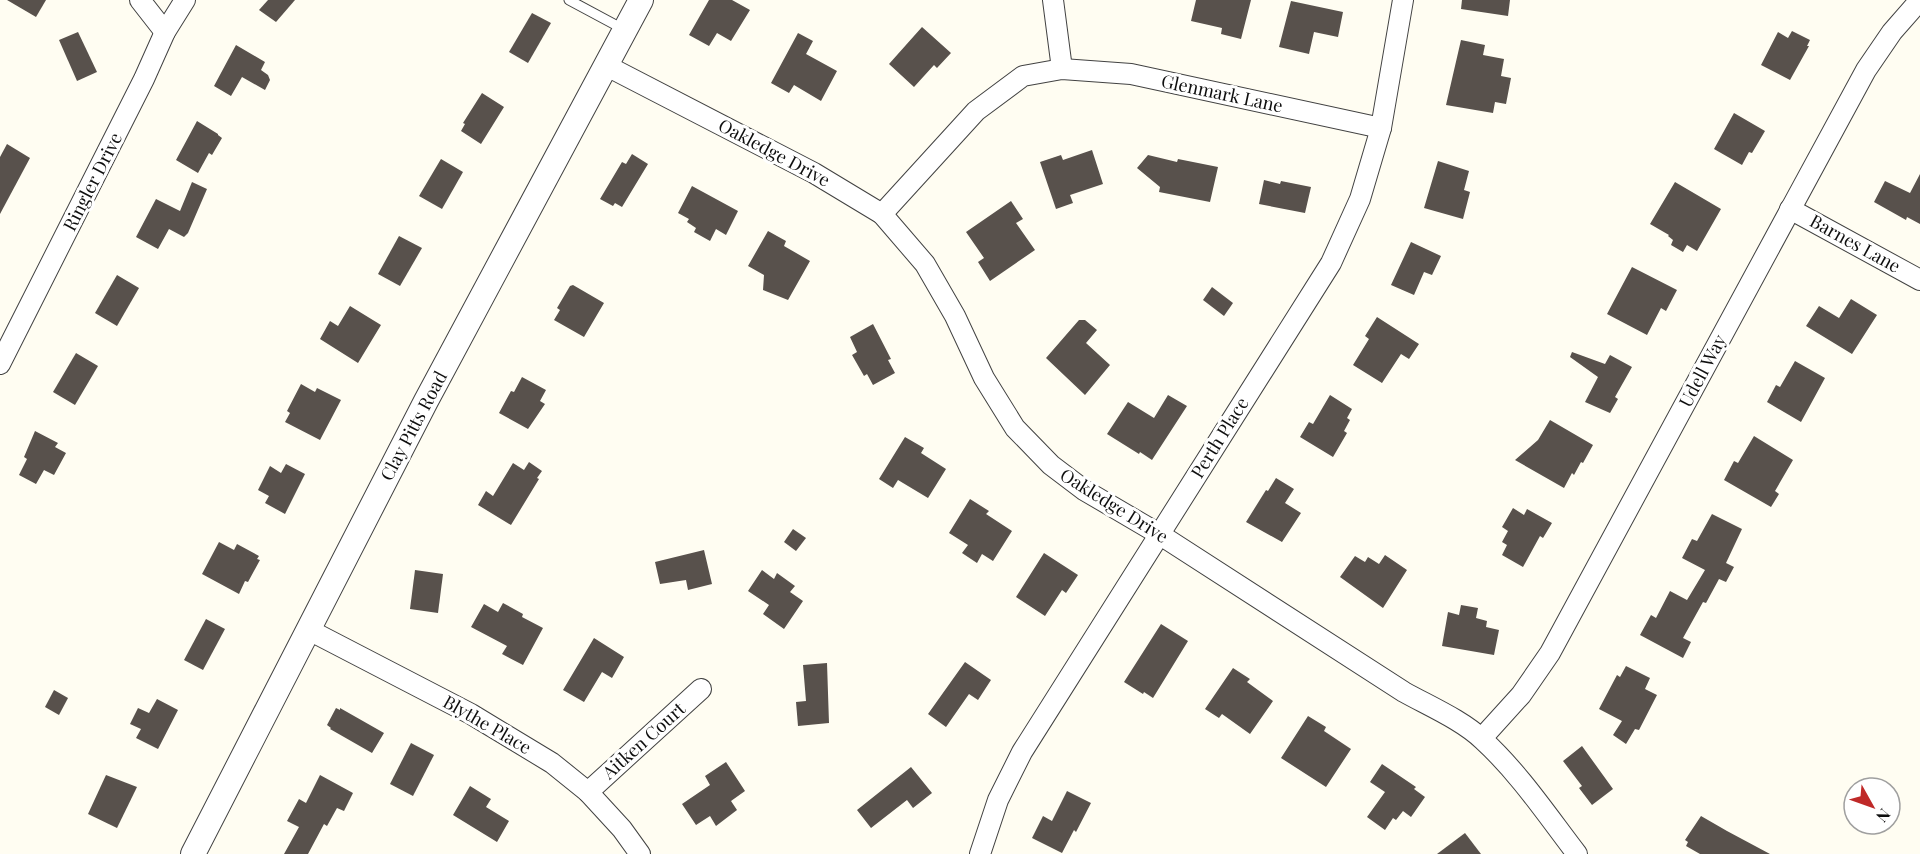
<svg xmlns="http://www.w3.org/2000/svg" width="1920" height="854" viewBox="0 0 1920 854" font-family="'Playfair Display',serif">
<rect width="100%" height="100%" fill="#fffdf2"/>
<!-- building -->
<g fill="#58514c">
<polygon points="7,0 46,0 36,17"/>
<polygon points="268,0 295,0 276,22 259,10"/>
<polygon points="709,0 732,0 750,10 731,41 717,33 709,46 689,35"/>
<polygon points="1196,0 1251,0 1241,39 1221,34 1222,28 1191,21"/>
<polygon points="1462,0 1510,0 1508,16 1461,9"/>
<polygon points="1291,1 1343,12 1338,37 1314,32 1309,54 1279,47"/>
<polygon points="532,13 551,23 528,63 509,52"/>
<polygon points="922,27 951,53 937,68 934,65 914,87 889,64"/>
<polygon points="1792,31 1810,40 1807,46 1809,46 1790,80 1761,65 1778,32 1788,38"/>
<polygon points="78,32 97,72 77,81 59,40"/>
<polygon points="798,33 813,41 806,54 837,71 821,101 794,85 789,93 771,83"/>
<polygon points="1461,40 1485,45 1483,55 1504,59 1501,76 1511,78 1506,104 1495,102 1493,113 1446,105"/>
<polygon points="236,45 265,62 261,70 268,75 270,80 265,90 242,77 231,96 214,86"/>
<polygon points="482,93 504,107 481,144 461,131 465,124 463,123"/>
<polygon points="1734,113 1765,131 1752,153 1749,152 1742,165 1714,149"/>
<polygon points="197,121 218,134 218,135 222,138 212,155 209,153 198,173 176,160"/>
<polygon points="7,144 30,158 0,214 0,157"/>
<polygon points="1092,150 1103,184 1070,195 1073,203 1056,209 1040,162 1061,155 1063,160"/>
<polygon points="632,154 648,164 622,207 615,203 613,206 600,199 622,162 626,164"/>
<polygon points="1148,155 1177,162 1178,159 1218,167 1210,202 1159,192 1160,187 1137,168"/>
<polygon points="441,159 463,172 442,209 419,196"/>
<polygon points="1438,161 1469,171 1464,190 1470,192 1463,219 1424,208"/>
<polygon points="1920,174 1920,224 1907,217 1906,220 1874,202 1885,181 1910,193"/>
<polygon points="1264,180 1280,184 1281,181 1311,187 1305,213 1259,204"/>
<polygon points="192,182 207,189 188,233 184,237 169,229 158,249 136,237 156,199 180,211"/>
<polygon points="1675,182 1721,209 1697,251 1687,245 1683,252 1671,245 1673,240 1668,236 1669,235 1650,224"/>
<polygon points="692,186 738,211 726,235 716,229 710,241 694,232 696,228 687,222 689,219 678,213"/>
<polygon points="1011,201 1023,219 1016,223 1035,250 990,281 978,262 984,258 966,232"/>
<polygon points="768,231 786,241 784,246 810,261 788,300 763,290 764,275 748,266"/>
<polygon points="399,236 422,248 400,286 378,274"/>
<polygon points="1411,242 1441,256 1432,275 1424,272 1414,295 1391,285"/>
<polygon points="1632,267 1677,290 1666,311 1661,308 1647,335 1607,314"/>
<polygon points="117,275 139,288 117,326 95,313"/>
<polygon points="573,285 604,303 584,337 554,320 560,310 557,308 570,286"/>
<polygon points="1212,287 1233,303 1224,316 1203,300"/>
<polygon points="1851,299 1877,315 1852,354 1806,326 1819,306 1839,318"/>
<polygon points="350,306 381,325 358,363 320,339 330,321 338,326"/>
<polygon points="1377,317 1419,344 1409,359 1401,354 1382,383 1353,365 1369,339 1365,336"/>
<polygon points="1079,320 1085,320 1097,330 1086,343 1110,365 1085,395 1046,358"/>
<polygon points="873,324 891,359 888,360 895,373 873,385 867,374 864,376 852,355 857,352 850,337"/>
<polygon points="1572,352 1605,364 1610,355 1632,367 1615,397 1618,399 1610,413 1585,402 1598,377 1570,357"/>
<polygon points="76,353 98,366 75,405 53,392"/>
<polygon points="1795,361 1825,378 1801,422 1767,402 1776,385 1780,387"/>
<polygon points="522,377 546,390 540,401 545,404 528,429 499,413 511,391 514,392"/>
<polygon points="301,384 315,392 317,388 341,400 320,440 285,422 290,413 287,411"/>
<polygon points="1168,395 1187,406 1152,460 1140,452 1139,454 1107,434 1128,402 1154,418"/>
<polygon points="1330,395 1352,409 1347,418 1350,420 1344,431 1347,433 1333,457 1300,437 1309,422 1313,424"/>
<polygon points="1550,420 1593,445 1583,463 1581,462 1574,475 1572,473 1564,488 1515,460 1538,440"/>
<polygon points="35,431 58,443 55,447 66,453 54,475 44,470 36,484 19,475 27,459 24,457"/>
<polygon points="1754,436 1793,460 1775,491 1779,494 1771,507 1724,480 1734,461 1738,463"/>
<polygon points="905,437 924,448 921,453 946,469 928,498 898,480 893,488 879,479"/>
<polygon points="529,462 542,471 537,478 539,479 511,525 478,505 486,491 493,496 513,463 524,470"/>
<polygon points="286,464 305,474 285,514 265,503 269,496 258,490 270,466 281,473"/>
<polygon points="1276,478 1294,489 1285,503 1301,513 1282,542 1246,522 1266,490 1268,491"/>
<polygon points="970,499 989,511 986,514 1012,531 993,561 982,554 977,563 962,553 968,545 949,533"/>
<polygon points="1513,508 1524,515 1527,509 1552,523 1543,538 1540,536 1523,567 1502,555 1507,545 1502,542 1508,531 1502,527"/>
<polygon points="1712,514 1742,529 1726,563 1734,567 1726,582 1719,579 1706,603 1703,602 1683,638 1691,642 1683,658 1640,635 1651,615 1656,618 1670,591 1687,600 1705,570 1682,558 1692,539 1697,541"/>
<polygon points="793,529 806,538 796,551 784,542"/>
<polygon points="219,542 234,550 237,544 259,556 257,559 260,560 248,582 245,581 239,594 202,574"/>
<polygon points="704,550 712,584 688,590 686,580 660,584 655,562"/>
<polygon points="1044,553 1078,575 1066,593 1062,590 1045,616 1016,597"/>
<polygon points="1385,555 1407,570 1383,608 1340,577 1355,556 1365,562 1368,557 1379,564"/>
<polygon points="415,570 443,574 438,613 410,609"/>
<polygon points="762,570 774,579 777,573 795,586 790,592 803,601 784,629 763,614 769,605 748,591"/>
<polygon points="503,603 523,614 522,617 543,628 523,665 502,654 507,646 471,627 484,604 498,612"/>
<polygon points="1461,605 1478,608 1476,618 1487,621 1486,627 1499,630 1494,655 1442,646 1448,612 1459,615"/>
<polygon points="206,619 225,629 203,670 184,660"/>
<polygon points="1161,624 1188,641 1153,698 1144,692 1143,694 1124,682"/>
<polygon points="594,638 624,657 612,678 602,672 584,702 563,690"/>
<polygon points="965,662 991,680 978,700 969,694 946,727 928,714"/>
<polygon points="827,663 829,723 798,726 796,702 806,701 803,665"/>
<polygon points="1626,666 1650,678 1645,689 1657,695 1639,730 1635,729 1626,744 1613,735 1622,721 1599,709 1617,675 1620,677"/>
<polygon points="1233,668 1250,679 1247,682 1273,701 1250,734 1222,714 1219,718 1205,709"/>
<polygon points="54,690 68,698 59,715 45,707"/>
<polygon points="157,699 178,710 158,749 136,738 141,729 130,724 138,708 149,713"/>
<polygon points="336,708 340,710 340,708 384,733 372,753 330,729 331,728 327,725"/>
<polygon points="1308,716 1326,727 1324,731 1351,749 1326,787 1281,758"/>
<polygon points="411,743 434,755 413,796 390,784"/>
<polygon points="1582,746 1613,789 1592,805 1579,788 1582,786 1563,761"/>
<polygon points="726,762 745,791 731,801 737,810 716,826 710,816 696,825 682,804 710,785 705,776"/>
<polygon points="1382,764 1416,787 1414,789 1425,797 1411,817 1403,811 1396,820 1393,818 1385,830 1367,817 1385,792 1370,782"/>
<polygon points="911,767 932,793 913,808 907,800 871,828 857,810"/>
<polygon points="106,775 137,787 117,828 88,814"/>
<polygon points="320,775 353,793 344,811 337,808 327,826 324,824 308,854 284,854 299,827 287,821 299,799 306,803"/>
<polygon points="470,786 491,799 486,807 509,821 497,842 453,815"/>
<polygon points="1067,791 1091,803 1076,832 1074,830 1062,853 1032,838 1043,816 1052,821"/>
<polygon points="1701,816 1727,831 1770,854 1700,854 1686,846 1688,842 1685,840"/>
<polygon points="1465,833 1481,854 1437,854"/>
</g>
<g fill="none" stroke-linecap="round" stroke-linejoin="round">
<!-- service casing -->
<g stroke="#424242" stroke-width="11">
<polyline id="service" points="569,0 625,30"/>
</g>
<!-- minor casing -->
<g stroke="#424242" stroke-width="22">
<g id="minor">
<polyline points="140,0 165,32"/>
<polyline points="1053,0 1062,69"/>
<path d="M607 66 814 173 882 214 925 264 955 316 984 378 1015 428 1051 465 1084 490 1159 534 1404 692C1429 706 1462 720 1483 740 1519 773 1547 815 1577 854"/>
<polyline points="1790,209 1920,280"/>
<polyline points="882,214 976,111 1023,76 1062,69 1131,74 1381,128"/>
<polyline points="0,364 144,79 165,32 185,0"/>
<polyline points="309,630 471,714 552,763 588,792 622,829 640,854"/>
<polyline points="1482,738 1521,695 1550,653 1866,70 1892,32 1920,0"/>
<polyline points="588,792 701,689"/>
<polyline points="980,854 998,800 1022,752 1331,263 1360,199 1381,128 1403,0"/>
</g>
</g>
<!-- tertiary casing -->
<g stroke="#424242" stroke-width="26">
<polyline id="tertiary" points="193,854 426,401 641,0"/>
</g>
<!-- service -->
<use href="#service" stroke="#fff" stroke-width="9"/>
<!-- minor -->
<use href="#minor" stroke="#fff" stroke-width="20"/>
<!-- tertiary -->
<use href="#tertiary" stroke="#fff" stroke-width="24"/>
</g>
<g text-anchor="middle" stroke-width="6" stroke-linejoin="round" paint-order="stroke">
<!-- street labels -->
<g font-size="18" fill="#0f0f0f" stroke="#fff">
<text transform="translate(1222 94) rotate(12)" y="6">Glenmark Lane</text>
<text transform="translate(774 153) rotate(28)" y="6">Oakledge Drive</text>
<text transform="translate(93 182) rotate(-63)" y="6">Ringler Drive</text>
<text transform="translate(1855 244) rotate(29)" y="6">Barnes Lane</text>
<text transform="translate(1703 371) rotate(-62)" y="6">Udell Way</text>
<text transform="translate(414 426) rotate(-62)" y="6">Clay Pitts Road</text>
<text transform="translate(1220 438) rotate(-58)" y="6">Perth Place</text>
<text transform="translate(1114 506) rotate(32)" y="6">Oakledge Drive</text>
<text transform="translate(487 725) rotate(30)" y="6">Blythe Place</text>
<text transform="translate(644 741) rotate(-42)" y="6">Aitken Court</text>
</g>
</g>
<!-- north arrow -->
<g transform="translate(1872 806) rotate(130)"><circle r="28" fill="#ffffff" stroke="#9f9f9f" stroke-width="1.5"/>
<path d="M0-4.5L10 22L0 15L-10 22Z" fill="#bf2928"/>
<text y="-9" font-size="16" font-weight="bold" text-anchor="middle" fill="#0f0f0f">N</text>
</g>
</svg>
